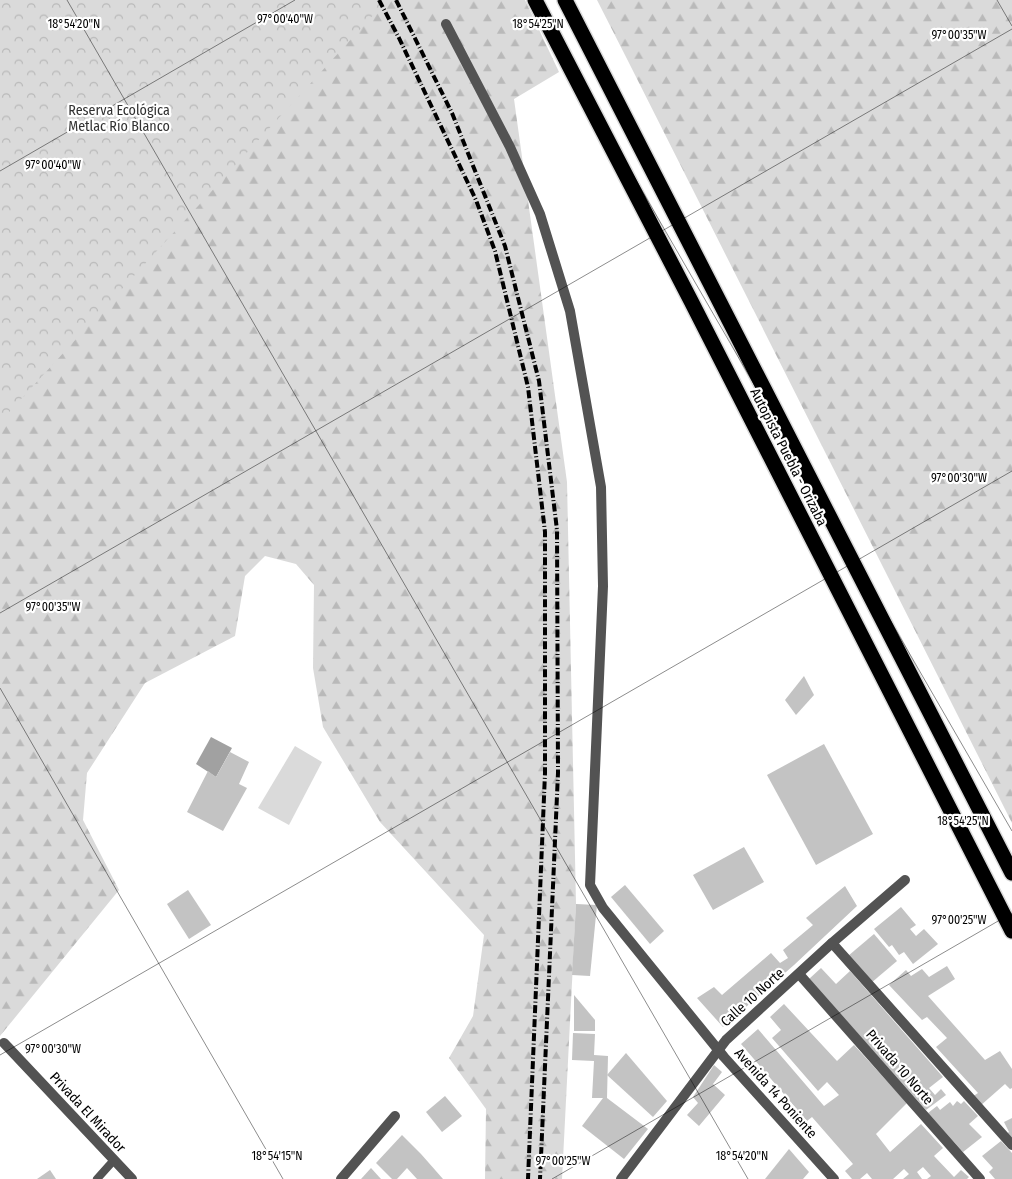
<svg xmlns="http://www.w3.org/2000/svg" width="1012" height="1179" viewBox="0 0 1012 1179" font-family="'Fira Sans Condensed',sans-serif">
<defs>
<pattern id="forest-firs" width="22" height="20" patternUnits="userSpaceOnUse" patternTransform="scale(1.25)"><rect width="22" height="20" fill="#dadada"/><path d="M5 1l3.5 6h-7zM16 11l3.5 6h-7z" fill="#b9b9b9"/></pattern>
<pattern id="park-crowns" width="20" height="18" patternUnits="userSpaceOnUse" patternTransform="scale(1.25)"><rect width="20" height="18" fill="#dadada"/><path d="M2 6a3 3 0 1 1 6 0M12 15a3 3 0 1 1 6 0" fill="none" stroke="#b9b9b9"/></pattern>
</defs>
<rect width="100%" height="100%" fill="#fff"/>
<!-- grass -->
<polygon fill="#dadada" points="295,746 322,762 289,825 258,808"/>
<!-- forest -->
<g fill="url(#forest-firs)">
<polygon points="0,0 525,0 559,72 514,99 567,482 576,904 562,1179 485,1179 486,1109 449,1058 473,1016 484,935 380,822 323,727 313,668 314,585 296,564 265,556 245,576 235,636 145,683 87,773 83,820 119,890 0,1036"/>
<polygon points="597,0 1012,0 1012,823 627,59"/>
</g>
<!-- park -->
<polygon fill="url(#park-crowns)" points="0,0 387,0 0,422"/>
<!-- water -->
<polygon fill="#a1a1a1" points="211,737 232,748 216,777 196,764"/>
<!-- building -->
<g fill="#c3c3c3">
<polygon points="804,676 814,695 796,715 785,700"/>
<polygon points="824,744 873,834 816,865 767,775"/>
<polygon points="230,752 249,762 239,784 247,788 223,831 187,812 208,771 216,777"/>
<polygon points="744,847 764,882 713,910 693,875"/>
<polygon points="625,885 664,931 650,944 611,897"/>
<polygon points="845,886 857,906 794,965 723,1027 697,998 714,987 722,995 771,953 780,963 788,958 783,950 813,925 806,918"/>
<polygon points="188,890 211,925 189,939 167,904"/>
<polygon points="576,904 597,905 590,976 572,975"/>
<polygon points="901,907 916,925 910,929 916,936 924,929 938,944 913,964 904,952 899,955 892,945 889,947 874,929"/>
<polygon points="874,934 897,961 871,983 848,956"/>
<polygon points="947,966 955,979 928,996 985,1060 1000,1051 1012,1069 1012,1088 1010,1089 1005,1084 980,1106 972,1097 978,1093 936,1047 947,1038 927,1017 922,1020 889,985 906,970 911,976 922,969 929,977"/>
<polygon points="821,968 836,984 850,971 943,1077 929,1088 935,1095 941,1089 946,1095 926,1110 809,979"/>
<polygon points="574,995 595,1020 595,1031 574,1031"/>
<polygon points="784,1004 837,1061 854,1045 907,1103 876,1134 890,1152 921,1124 943,1148 934,1156 954,1177 961,1170 969,1177 967,1179 927,1179 931,1176 923,1167 917,1172 922,1179 903,1179 909,1174 904,1169 893,1179 872,1179 867,1173 860,1179 852,1179 845,1171 853,1164 812,1117 807,1121 741,1044 758,1029 824,1106 839,1095 827,1082 818,1091 772,1038 781,1030 770,1017"/>
<polygon points="573,1033 595,1034 594,1055 608,1056 607,1098 648,1129 624,1159 582,1126 603,1098 592,1098 594,1061 572,1060"/>
<polygon points="626,1053 667,1101 653,1117 607,1075"/>
<polygon points="714,1065 722,1072 713,1084 725,1095 699,1126 687,1115 698,1103 693,1097"/>
<polygon points="445,1096 462,1116 442,1132 426,1112"/>
<polygon points="957,1101 961,1104 964,1101 978,1116 969,1124 982,1137 963,1152 928,1113 937,1106 940,1110 950,1102 953,1106"/>
<polygon points="1012,1118 1012,1142 1006,1134 1009,1132 1004,1122"/>
<polygon points="402,1135 421,1154 443,1179 417,1179 407,1168 397,1179 392,1179 376,1163"/>
<polygon points="1001,1141 1012,1153 1012,1179 995,1179 989,1172 993,1168 982,1156"/>
<polygon points="789,1149 809,1172 803,1179 765,1179"/>
<polygon points="371,1168 381,1179 361,1179"/>
<polygon points="50,1170 56,1179 37,1179"/>
</g>
<g fill="none" stroke-linecap="round" stroke-linejoin="round">
<!-- motorway casing -->
<g stroke="#dbdbdb" stroke-width="18">
<g id="motorway">
<polyline points="535,0 691,301 1012,931"/>
<polyline points="565,0 1012,873"/>
</g>
</g>
<!-- service -->
<polyline stroke="#535353" stroke-width="8" points="97,1179 114,1160"/>
<!-- minor -->
<g stroke="#535353" stroke-width="10">
<polyline points="446,24 510,147 540,214 570,311 601,487 603,586 590,885 603,908 724,1057 834,1179"/>
<polyline points="832,943 1012,1145"/>
<polyline points="799,974 980,1179"/>
<polyline points="4,1043 132,1179"/>
<polyline points="341,1179 395,1116"/>
<polyline points="621,1179 726,1040 832,943 905,880"/>
</g>
<!-- motorway -->
<use href="#motorway" stroke="#000" stroke-width="15"/>
<!-- rail -->
<g stroke="#000" stroke-width="4" stroke-dasharray="8 2.5 1 2.5" stroke-linecap="butt">
<polyline points="379,0 399,38 476,200 495,251 528,387 545,532 545,773 528,1179"/>
<polyline points="396,0 452,113 505,246 539,381 557,530 558,773 540,1179"/>
</g>
</g>
<!-- ticks -->
<path fill="none" stroke="#000" stroke-width="1" stroke-opacity="0.45" d="M67 0 748 1179M532 0 1012 831M997 0 1012 26M0 171 295 0M0 613 1012 29M0 688 283 1179M0 1055 1012 471M552 1179 1012 913"/>
<g text-anchor="middle" stroke-width="4.5" stroke-linejoin="round" paint-order="stroke">
<!-- park labels -->
<g font-size="14" fill="#313131" stroke="#fff">
<text x="119" y="115">Reserva Ecológica<tspan x="119" dy="16">Metlac Río Blanco</tspan></text>
</g>
<!-- street labels -->
<g font-size="14" fill="#000" stroke="#fff">
<text transform="translate(789 457) rotate(63)" y="5">Autopista Puebla - Orizaba</text>
<text transform="translate(752 997) rotate(-42)" y="5">Calle 10 Norte</text>
<text transform="translate(900 1067) rotate(49)" y="5">Privada 10 Norte</text>
<text transform="translate(776 1093) rotate(48)" y="5">Avenida 14 Poniente</text>
<text transform="translate(88 1112) rotate(47)" y="5">Privada El Mirador</text>
</g>
</g>
<g font-size="12" text-anchor="middle" fill="#000" stroke="#fff" stroke-width="4.5" stroke-linejoin="round" paint-order="stroke">
<text x="285" y="23">97°00'40"W</text>
<text x="74" y="28">18°54'20"N</text>
<text x="538" y="28">18°54'25"N</text>
<text x="959" y="39">97°00'35"W</text>
<text x="53" y="169">97°00'40"W</text>
<text x="959" y="482">97°00'30"W</text>
<text x="53" y="611">97°00'35"W</text>
<text x="963" y="825">18°54'25"N</text>
<text x="959" y="924">97°00'25"W</text>
<text x="53" y="1053">97°00'30"W</text>
<text x="277" y="1160">18°54'15"N</text>
<text x="742" y="1160">18°54'20"N</text>
<text x="563" y="1165">97°00'25"W</text>
</g>
</svg>
